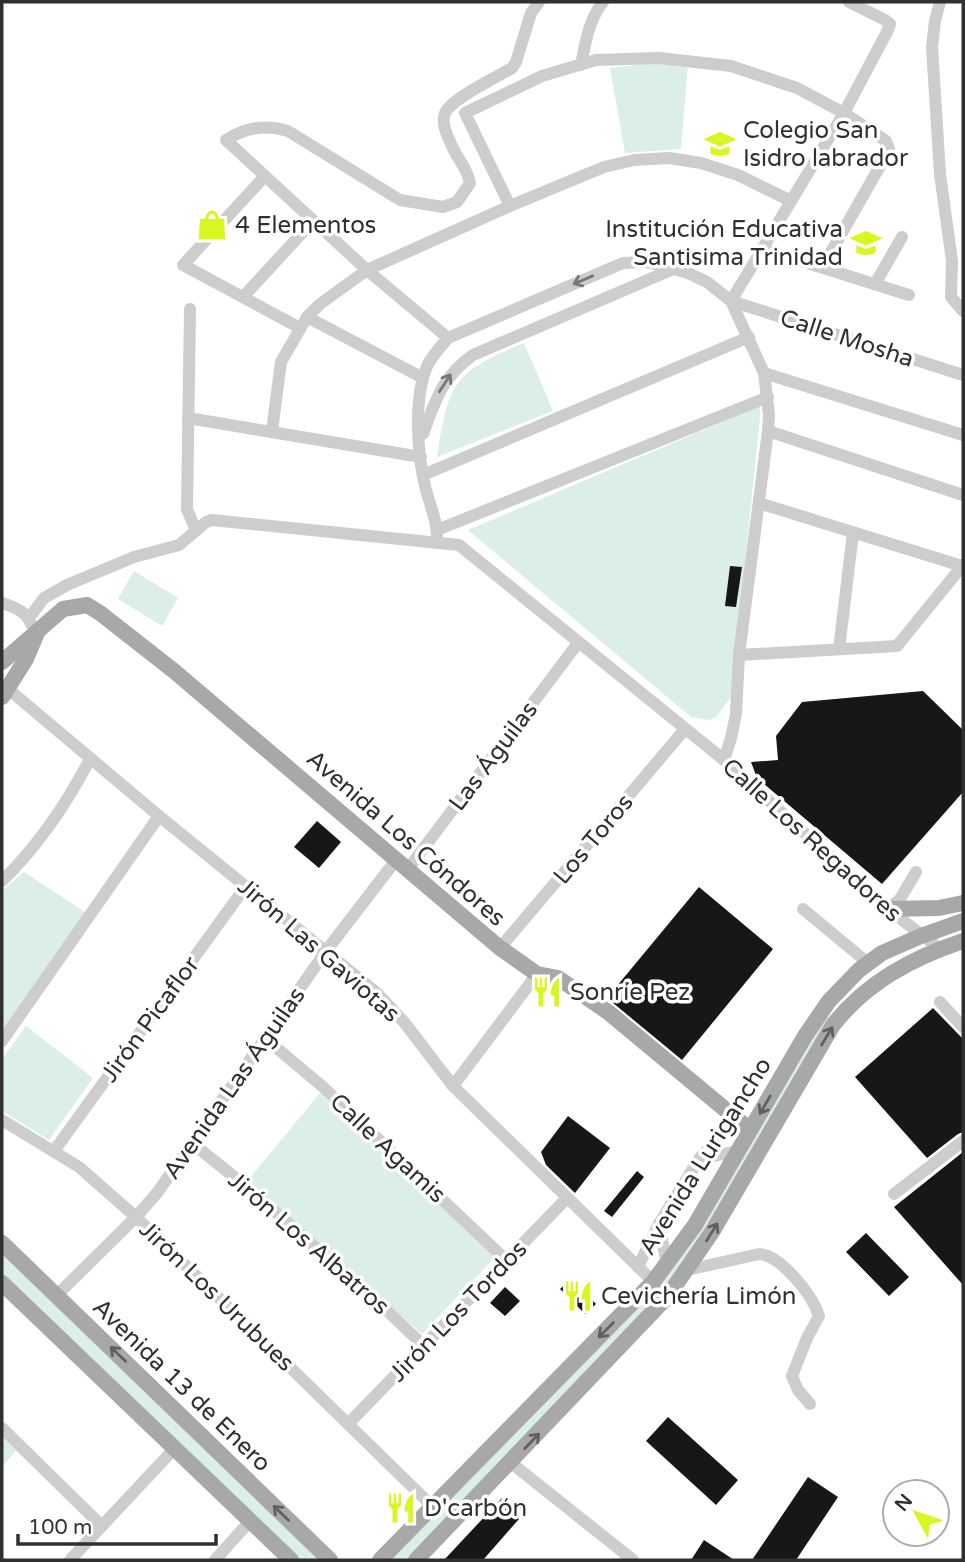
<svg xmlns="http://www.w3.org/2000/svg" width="965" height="1562" viewBox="0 0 965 1562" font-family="'Varela Round',sans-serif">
<rect width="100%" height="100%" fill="#fff"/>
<!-- green -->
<g fill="#dceee8">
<polygon points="652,63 688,64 681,149 625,153 610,68"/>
<path d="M524 343 553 411 437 457C448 382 454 372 524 343Z"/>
<polygon points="760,406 760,418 731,697 716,717 710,720 691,717 468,530"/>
<polygon points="134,571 178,598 162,626 118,599"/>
<polygon points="24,872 88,914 2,1036 2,891"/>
<polygon points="823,1016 828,1018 826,1023 707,1230 665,1288 659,1283"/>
<polygon points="26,1026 93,1078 49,1140 2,1111 2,1059"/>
<polygon points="320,1093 495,1257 422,1334 248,1180"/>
<polygon points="2,1253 320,1560 298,1560 28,1297 2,1274"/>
<polygon points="644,1302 647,1306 645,1311 407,1560 389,1560"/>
<polygon points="2,1437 16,1451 2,1467"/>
</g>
<!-- building -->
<g fill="#171717">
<polygon points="730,566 742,567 736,607 725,606"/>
<polygon points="923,691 963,730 963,792 882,884 757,778 751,762 778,760 776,736 802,702"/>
<polygon points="317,821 341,842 319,868 294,847"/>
<polygon points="699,887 773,949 682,1060 607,998"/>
<polygon points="933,1008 963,1039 963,1132 958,1134 927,1158 855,1077"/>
<polygon points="568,1116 610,1148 575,1193 546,1165 541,1152"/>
<polygon points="963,1152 963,1285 894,1207"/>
<polygon points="637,1171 644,1177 612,1217 604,1211"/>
<polygon points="866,1233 909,1277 889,1296 846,1252"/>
<polygon points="571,1279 596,1304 585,1314 560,1289"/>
<polygon points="505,1287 520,1301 505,1316 490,1303"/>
<polygon points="668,1417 738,1480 716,1505 646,1441"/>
<polygon points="808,1477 838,1497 796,1560 752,1560"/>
<polygon points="502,1498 519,1519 483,1560 444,1560"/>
<polygon points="704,1540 734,1560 691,1560"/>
</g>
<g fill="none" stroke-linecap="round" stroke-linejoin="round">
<!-- minor -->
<g stroke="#cdcdcd" stroke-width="12">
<polyline points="940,2 935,21 932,47 940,174 952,261 951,297 963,311"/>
<path d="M581 65C585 44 589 19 603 2"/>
<polyline points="265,176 183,265 300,328"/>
<polyline points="510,206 465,113 542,76 596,60 659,58 731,66 797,88 844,113 886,141 889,149 884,159 823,266"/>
<polyline points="763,249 909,295"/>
<polyline points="875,284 902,237"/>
<polyline points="243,297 313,221"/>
<polyline points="731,301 844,113 888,30 890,24 885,20 849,2"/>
<polyline points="731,301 963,375"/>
<polyline points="190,309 187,509 196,531"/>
<polyline points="307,317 423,378"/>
<path d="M448 338 367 270 226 140C246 127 266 124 288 131L400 200 443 207 457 202 470 183C467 167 457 159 451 144 447 135 441 123 445 113 452 98 497 77 512 68L516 62 531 13 539 2"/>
<polyline points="764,373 963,435"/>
<polyline points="188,418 421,457"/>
<polyline points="272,431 281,362 307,317 320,304 367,270 510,206 604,167 634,160 669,158 701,163 738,175 791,201"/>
<polyline points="768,431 963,495"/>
<path d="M423 434C436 399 442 377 473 355L671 270"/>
<polyline points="423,475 749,337"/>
<polyline points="759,503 962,566"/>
<polyline points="437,530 768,397"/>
<path d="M437 543C438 523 431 508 426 490 417 456 413 396 428 364 433 355 441 346 448 338L623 263 647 262 688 273 707 282 731 301 764 373 769 415 768 431 739 655 736 714 731 738 724 760"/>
<path d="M2 603C14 607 26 611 31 624"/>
<polyline points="29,618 44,598 67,585 134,557 179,545 206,522 212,520 459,545 724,760 888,909 940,949"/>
<polyline points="839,649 853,533"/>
<polyline points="739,655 897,646 963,565"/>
<polyline points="7,688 159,816 378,994 404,1022 453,1086 668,1296"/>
<polyline points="408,869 578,643"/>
<path d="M2 881C39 845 66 805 90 759"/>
<polyline points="803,909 868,963"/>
<polyline points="888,909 900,899 916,872"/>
<polyline points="500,948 685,729"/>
<polyline points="940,1002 963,1027"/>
<polyline points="266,1039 323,1087 507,1261"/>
<polyline points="2,1041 159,816"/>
<polyline points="453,1086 537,974"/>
<polyline points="2,1120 79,1167 136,1217 433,1507"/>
<polyline points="192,1143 248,1188 379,1303 424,1346"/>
<polyline points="54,1151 246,886"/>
<polyline points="700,1159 737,1151"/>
<polyline points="894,1194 963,1141"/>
<polyline points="659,1224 667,1265"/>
<polyline points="638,1267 659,1224 699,1159 737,1119"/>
<path d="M687 1270 759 1254C781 1255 813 1296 819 1316L807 1338 792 1376 798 1390 810 1404"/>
<polyline points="57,1295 136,1217 157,1193 326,951 396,860"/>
<polyline points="348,1424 567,1198"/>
<polyline points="2,1428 102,1526"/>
<polyline points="510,1462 633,1560"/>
<polyline points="70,1560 175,1448"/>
<polyline points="215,1560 250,1521"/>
</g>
<!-- major -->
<g stroke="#a8a8a8" stroke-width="16">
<polyline points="2,662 63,609 87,605 100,613 174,671 500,948 537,974 558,978 608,1012 750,1130"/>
<polyline points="2,697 26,659 37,633"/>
<polyline points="888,909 939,908 963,903"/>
<polyline points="2,1243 330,1560"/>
<polyline points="2,1283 291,1560"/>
<polyline points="380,1560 653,1282 695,1225 805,1036 829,1001 859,970 882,953 921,936 963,921"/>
<path d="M416 1560 668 1296 712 1232 833 1025C867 982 912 958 963 941"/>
</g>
</g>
<!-- one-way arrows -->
<defs><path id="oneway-shaft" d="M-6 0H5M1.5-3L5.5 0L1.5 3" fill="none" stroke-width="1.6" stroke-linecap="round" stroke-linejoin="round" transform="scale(1.75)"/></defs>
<g stroke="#777">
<use href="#oneway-shaft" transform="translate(583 280) rotate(157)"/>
<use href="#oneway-shaft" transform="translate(445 383) rotate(-57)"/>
</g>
<g stroke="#606060">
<use href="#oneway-shaft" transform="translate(827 1036) rotate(-59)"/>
<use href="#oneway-shaft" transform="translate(765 1105) rotate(120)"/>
<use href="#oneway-shaft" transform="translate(712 1232) rotate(-58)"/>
<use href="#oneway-shaft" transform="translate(606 1330) rotate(135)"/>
<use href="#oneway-shaft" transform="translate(118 1354) rotate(-136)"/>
<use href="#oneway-shaft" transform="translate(532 1441) rotate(-46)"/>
<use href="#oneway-shaft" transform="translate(281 1513) rotate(-136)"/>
</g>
<!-- icons -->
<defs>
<g id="school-bare" transform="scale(2.415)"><path d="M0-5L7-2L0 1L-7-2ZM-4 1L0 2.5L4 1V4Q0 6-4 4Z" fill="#d8f721" stroke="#fff" stroke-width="2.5" paint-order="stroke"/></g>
<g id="shop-bare" transform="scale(2.415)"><path d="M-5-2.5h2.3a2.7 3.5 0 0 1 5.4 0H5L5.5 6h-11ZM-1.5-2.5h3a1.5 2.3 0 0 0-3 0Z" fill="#d8f721" stroke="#fff" stroke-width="2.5" paint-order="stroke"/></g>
<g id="restaurant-bare" transform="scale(2.415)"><path d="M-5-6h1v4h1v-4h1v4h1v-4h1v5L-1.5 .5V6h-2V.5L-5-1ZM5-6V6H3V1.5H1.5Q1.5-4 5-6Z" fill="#d8f721" stroke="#fff" stroke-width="2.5" paint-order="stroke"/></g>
</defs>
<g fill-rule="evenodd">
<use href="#school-bare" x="720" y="144"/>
<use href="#shop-bare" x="212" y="225"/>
<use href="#school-bare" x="866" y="243"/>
<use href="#restaurant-bare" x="547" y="992"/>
<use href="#restaurant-bare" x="578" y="1296"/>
<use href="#restaurant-bare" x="401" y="1508"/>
</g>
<g text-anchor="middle" stroke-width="7" stroke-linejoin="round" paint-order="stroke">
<!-- poi labels -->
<g font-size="24" fill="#303030" stroke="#fff" text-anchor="start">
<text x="743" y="138">Colegio San<tspan x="743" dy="28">Isidro labrador</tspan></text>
<text x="235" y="233">4 Elementos</text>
<text x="843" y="237" text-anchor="end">Institución Educativa<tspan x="843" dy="28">Santisima Trinidad</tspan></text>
<text x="570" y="1000">Sonríe Pez</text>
<text x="601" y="1304">Cevichería Limón</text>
<text x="424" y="1516">D'carbón</text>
</g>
<!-- street labels -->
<g font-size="24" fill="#303030" stroke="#fff">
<text transform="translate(847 338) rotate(18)" y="8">Calle Mosha</text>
<text transform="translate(493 756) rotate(-53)" y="8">Las Águilas</text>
<text transform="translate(406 838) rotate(41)" y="8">Avenida Los Cóndores</text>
<text transform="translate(593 839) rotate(-50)" y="8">Los Toros</text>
<text transform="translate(812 840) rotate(42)" y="8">Calle Los Regadores</text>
<text transform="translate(319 950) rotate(41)" y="8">Jirón Las Gaviotas</text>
<text transform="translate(150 1019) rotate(-54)" y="8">Jirón Picaflor</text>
<text transform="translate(234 1083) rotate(-55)" y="8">Avenida Las Águilas</text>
<text transform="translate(388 1148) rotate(43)" y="8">Calle Agamis</text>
<text transform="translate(705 1156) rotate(-58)" y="8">Avenida Lurigancho</text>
<text transform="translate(309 1243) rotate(41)" y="8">Jirón Los Albatros</text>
<text transform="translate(217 1296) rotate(44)" y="8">Jirón Los Urubues</text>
<text transform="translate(458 1311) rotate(-46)" y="8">Jirón Los Tordos</text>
<text transform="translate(182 1385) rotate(44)" y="8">Avenida 13 de Enero</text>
</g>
</g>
<!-- border -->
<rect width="965" height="1562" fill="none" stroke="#303030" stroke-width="7"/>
<!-- north arrow -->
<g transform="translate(916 1513) rotate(310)"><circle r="33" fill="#ffffff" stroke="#acacac" stroke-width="2"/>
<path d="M0-5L12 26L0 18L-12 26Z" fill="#d8f721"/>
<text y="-10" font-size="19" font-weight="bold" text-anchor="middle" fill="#303030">N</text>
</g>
<!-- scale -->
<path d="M18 1534v10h198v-10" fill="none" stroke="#303030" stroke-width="3.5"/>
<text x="28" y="1534" font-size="21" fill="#303030" stroke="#ffffff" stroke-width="5" paint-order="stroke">100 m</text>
</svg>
